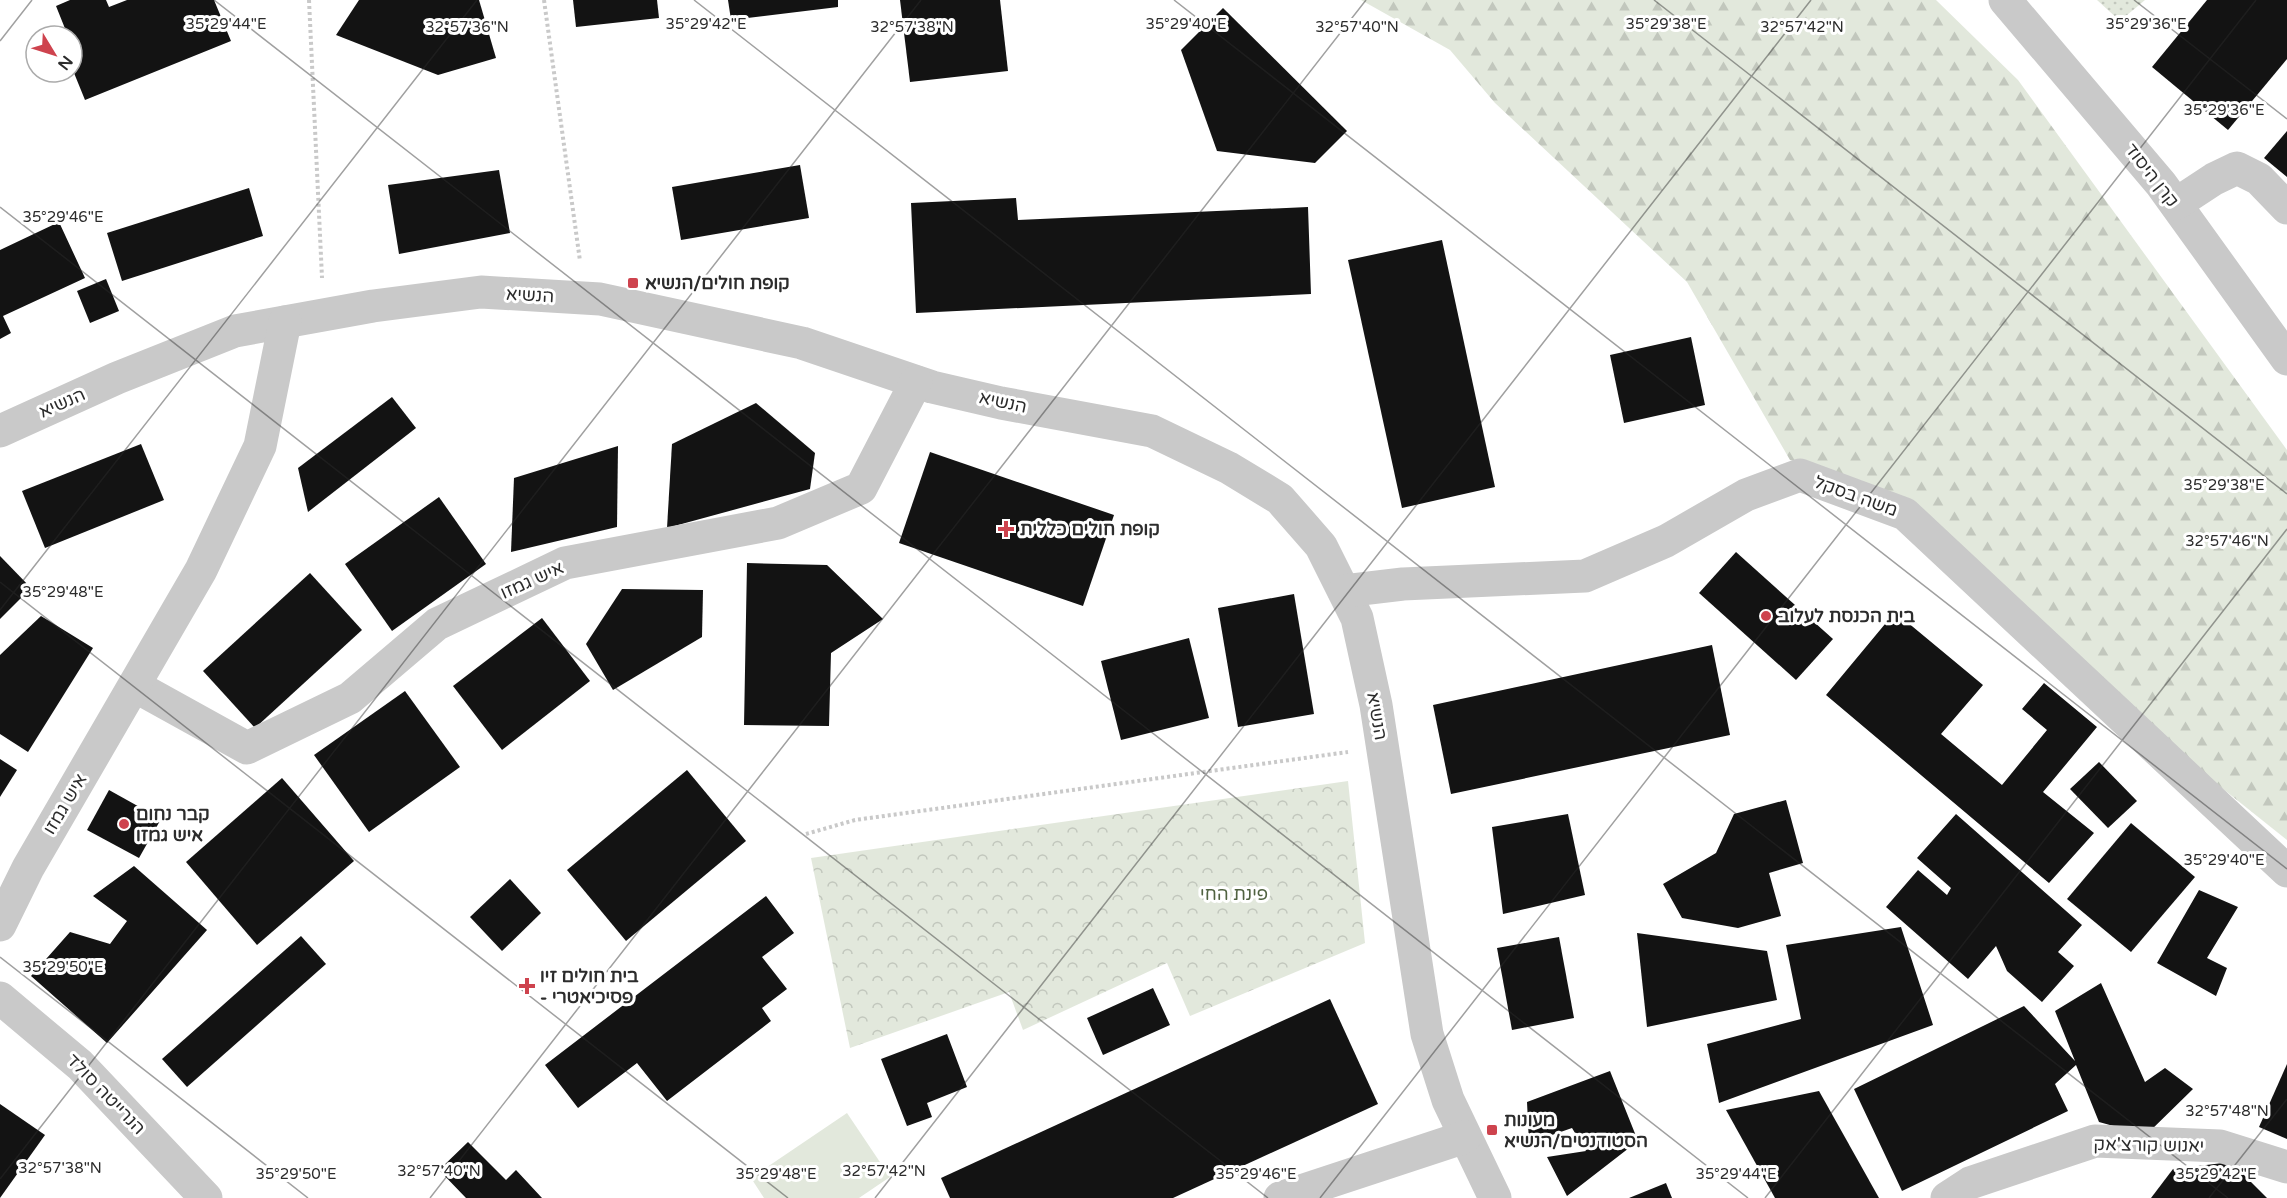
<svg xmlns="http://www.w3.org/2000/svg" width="2287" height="1198" viewBox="0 0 2287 1198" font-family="'Varela Round','Noto Sans Hebrew',sans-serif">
<defs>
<pattern id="grass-dots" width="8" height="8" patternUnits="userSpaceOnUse" patternTransform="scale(1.5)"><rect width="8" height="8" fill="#e2e8dc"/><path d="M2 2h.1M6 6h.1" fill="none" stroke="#c2c7bd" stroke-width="1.8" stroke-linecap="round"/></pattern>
<pattern id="forest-firs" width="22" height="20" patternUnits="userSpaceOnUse" patternTransform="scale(1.5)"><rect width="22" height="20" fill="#e2e8dc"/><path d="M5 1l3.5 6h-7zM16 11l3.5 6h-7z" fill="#c2c7bd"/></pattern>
<pattern id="park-crowns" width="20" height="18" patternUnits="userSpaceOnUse" patternTransform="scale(1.5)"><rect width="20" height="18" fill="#e2e8dc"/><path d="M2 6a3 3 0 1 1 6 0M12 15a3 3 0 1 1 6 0" fill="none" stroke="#c2c7bd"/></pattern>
</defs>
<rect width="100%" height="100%" fill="#fff"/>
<!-- grass -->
<polygon fill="url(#grass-dots)" points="2097,0 2145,0 2120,21"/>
<!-- forest -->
<polygon fill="url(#forest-firs)" points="1361,0 1936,0 2018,80 2287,450 2287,840 2168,745 1863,481 1790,460 1687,282 1495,103 1450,50"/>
<!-- park -->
<polygon fill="url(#park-crowns)" points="1348,781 1365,943 1190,1016 1167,963 1023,1030 1009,992 850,1048 811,858"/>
<!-- pitch -->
<polygon fill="#e2e8dc" points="847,1113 890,1177 859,1198 764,1198 751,1178"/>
<!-- building -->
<g fill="#131313">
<polygon points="70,0 106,0 109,7 127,0 214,0 231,41 85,100 72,68 72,36 68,36 56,6"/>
<polygon points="359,0 479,0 496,58 438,75 336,35"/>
<polygon points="573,0 657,0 659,18 576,27"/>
<polygon points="728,0 838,0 838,7 731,20"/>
<polygon points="900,0 1000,0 1008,71 910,82"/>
<polygon points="2207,0 2287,0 2287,59 2228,130 2152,67"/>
<polygon points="1223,8 1347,131 1315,163 1217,151 1181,50"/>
<polygon points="2287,131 2287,177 2264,158"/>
<polygon points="800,165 809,218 681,240 672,187"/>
<polygon points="499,170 510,233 399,254 388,185"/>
<polygon points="249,188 263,236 122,281 107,233"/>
<polygon points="1016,198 1018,220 1308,207 1311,294 916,313 911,203"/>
<polygon points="59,222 85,278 3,316 11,333 0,339 0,250"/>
<polygon points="1442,240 1495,487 1402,508 1348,260"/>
<polygon points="106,279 119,311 90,323 77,291"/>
<polygon points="1691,337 1705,405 1624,423 1610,355"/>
<polygon points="392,397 416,428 308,512 298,468"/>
<polygon points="756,403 815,453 810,489 667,528 672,444"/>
<polygon points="141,444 164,500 45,548 22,491"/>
<polygon points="618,446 617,527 511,552 514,478"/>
<polygon points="930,452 1114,515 1083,606 899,543"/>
<polygon points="439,497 486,564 392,631 345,564"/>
<polygon points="1736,552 1833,639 1796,680 1699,593"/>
<polygon points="0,556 31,588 0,619"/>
<polygon points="747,563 827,565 883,619 831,653 829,726 744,725"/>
<polygon points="310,573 362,630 255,728 203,671"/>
<polygon points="622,589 703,590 702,637 613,690 586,644"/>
<polygon points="1294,594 1314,714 1238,727 1218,608"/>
<polygon points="1895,612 1983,685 1941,734 2002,785 2047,730 2022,709 2044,683 2097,727 2043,792 2094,833 2049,883 1826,695"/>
<polygon points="41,616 93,648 28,752 0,734 0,655"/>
<polygon points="542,618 590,681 502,750 453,686"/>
<polygon points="1189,638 1209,718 1121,740 1101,661"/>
<polygon points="1712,645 1730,735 1451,794 1433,705"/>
<polygon points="405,691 460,767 369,832 314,755"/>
<polygon points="0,759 17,770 0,797"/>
<polygon points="2099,762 2137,801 2108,828 2070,789"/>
<polygon points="687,770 746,841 626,941 567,870"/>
<polygon points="282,778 354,861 257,945 186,862"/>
<polygon points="109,790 161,819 139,858 87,830"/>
<polygon points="1786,800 1803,863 1769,873 1781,916 1738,928 1682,918 1663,884 1716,853 1734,814"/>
<polygon points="1568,814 1585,895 1503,914 1492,827"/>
<polygon points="1956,814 2082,925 2058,952 2074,966 2042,1002 2007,971 1996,946 1968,979 1886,907 1918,870 1947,895 1951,888 1917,858"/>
<polygon points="2131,823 2195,877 2131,952 2067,899"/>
<polygon points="134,866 207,930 107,1043 31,976 70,932 110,944 127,921 93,896"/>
<polygon points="510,879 541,913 502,951 470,917"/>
<polygon points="2199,890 2238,907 2207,958 2227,968 2216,996 2157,963"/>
<polygon points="766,896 794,933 762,957 787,989 762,1008 771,1021 667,1101 637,1063 578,1108 545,1065"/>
<polygon points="1901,927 1933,1025 1719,1103 1707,1044 1801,1019 1786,945"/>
<polygon points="1637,933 1767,951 1777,1000 1647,1027"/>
<polygon points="301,936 326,964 187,1087 162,1059"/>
<polygon points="1559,937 1574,1018 1512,1030 1497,948"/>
<polygon points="2101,983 2145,1082 2165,1068 2193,1089 2146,1135 2099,1122 2076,1065 2055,1084 2068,1111 1902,1191 1854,1089 2024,1006 2075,1061 2055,1011"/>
<polygon points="1153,988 1170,1025 1103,1055 1087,1018"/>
<polygon points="1330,999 1378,1104 1173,1198 950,1198 941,1178"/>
<polygon points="947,1034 967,1087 927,1103 932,1117 907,1126 881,1059"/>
<polygon points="2287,1064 2287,1139 2259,1127"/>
<polygon points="1610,1071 1638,1141 1567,1196 1547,1157 1586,1151 1572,1128 1529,1143 1527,1102"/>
<polygon points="1819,1091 1879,1198 1775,1198 1726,1110"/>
<polygon points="0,1104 45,1135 0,1198"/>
<polygon points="468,1142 506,1180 516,1170 542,1198 466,1198 439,1170"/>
<polygon points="2231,1162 2267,1198 2151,1198 2173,1169"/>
<polygon points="1666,1183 1672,1198 1629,1198"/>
</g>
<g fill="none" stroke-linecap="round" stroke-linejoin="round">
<!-- path -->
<g stroke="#c9c9c9" stroke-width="4" stroke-dasharray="3 3" stroke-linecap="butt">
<polyline points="309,0 322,278"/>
<polyline points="544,0 580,261"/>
<polyline points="806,834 855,820 1348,752"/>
</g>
<!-- minor -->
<g stroke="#c9c9c9" stroke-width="33">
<polyline points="2005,0 2161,184 2287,359"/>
<polyline points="2176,204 2214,179 2237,168 2259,179 2287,208"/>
<polyline points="0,431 117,378 235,331 373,306 481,292 600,299 802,343 932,387 1001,403 1152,431 1229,468 1280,499 1321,546 1357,618 1376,705 1427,1034 1448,1100 1495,1198"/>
<polyline points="1344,591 1403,584 1585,576 1666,541 1746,495 1800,475 1905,514 2287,871"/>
<polyline points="135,686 247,748 350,698 437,624 565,563 778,523 861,488 916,382"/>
<polyline points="0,925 28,868 201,570 260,446 285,322"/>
<polyline points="0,998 80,1065 206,1198"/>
<polyline points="1280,1198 1465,1137"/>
<polyline points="1947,1198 1970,1183 2095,1141 2220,1146 2287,1167"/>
</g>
</g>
<!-- ticks -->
<path fill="none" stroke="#2c2c2c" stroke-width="1.5" stroke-opacity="0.45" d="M214 0 1748 1198M694 0 2228 1198M1174 0 2287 869M1654 0 2287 494M2134 0 2287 119M0 41 32 0M0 207 1268 1198M0 582 788 1198M0 610 477 0M0 957 308 1198M0 1179 921 0M430 1198 1366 0M875 1198 1811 0M1320 1198 2256 0M1765 1198 2287 529M2209 1198 2287 1099"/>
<!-- markers -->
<g fill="#ce434e" stroke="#fff" stroke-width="2">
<rect x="627" y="277" width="12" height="12" rx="3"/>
<path d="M1003 520h6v6h6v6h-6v6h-6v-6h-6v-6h6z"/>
<circle cx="1766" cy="616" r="6"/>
<circle cx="124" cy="824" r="6"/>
<path d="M524 977h6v6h6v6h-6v6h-6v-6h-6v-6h6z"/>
<rect x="1486" y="1124" width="12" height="12" rx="3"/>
</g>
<g text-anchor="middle" stroke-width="6" stroke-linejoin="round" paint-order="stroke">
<!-- street labels -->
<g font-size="18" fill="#2c2c2c" stroke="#fff">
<text transform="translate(2152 175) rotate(52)" y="6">קרן היסוד</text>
<text transform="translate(530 295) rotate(3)" y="6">הנשיא</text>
<text transform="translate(1003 402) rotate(12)" y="6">הנשיא</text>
<text transform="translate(62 403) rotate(-24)" y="6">הנשיא</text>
<text transform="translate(1856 496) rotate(20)" y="6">משה בסקל</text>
<text transform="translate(532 580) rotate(-24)" y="6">איש גמזו</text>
<text transform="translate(1377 716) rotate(80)" y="6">הנשיא</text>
<text transform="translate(65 804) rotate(-59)" y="6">איש גמזו</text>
<text transform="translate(106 1094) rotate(46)" y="6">הנרייטה סולד</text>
<text transform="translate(2149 1145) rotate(1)" y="6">יאנוש קורצ'אק</text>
</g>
<!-- poi labels -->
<g font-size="18" font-weight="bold" fill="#2c2c2c" stroke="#fff" text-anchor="start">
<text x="645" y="289">קופת חולים/הנשיא</text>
<text x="1020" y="535">קופת חולים כללית</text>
<text x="1778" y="622">בית הכנסת לעלוב</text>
<text x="136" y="820">קבר נחום<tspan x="136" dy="21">איש גמזו</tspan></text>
<text x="540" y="982">בית חולים זיו<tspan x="540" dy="21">- פסיכיאטרי</tspan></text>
<text x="1504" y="1126">מעונות<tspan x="1504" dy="21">הסטודנטים/הנשיא</tspan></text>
</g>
<!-- park labels -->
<g font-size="18" fill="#506240" stroke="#fff">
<text x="1234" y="900">פינת החי</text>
</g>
</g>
<g font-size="15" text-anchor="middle" fill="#2c2c2c" stroke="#fff" stroke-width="6" stroke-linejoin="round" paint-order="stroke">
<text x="2146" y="29">35°29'36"E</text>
<text x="226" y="29">35°29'44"E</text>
<text x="706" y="29">35°29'42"E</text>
<text x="1186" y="29">35°29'40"E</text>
<text x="1666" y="29">35°29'38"E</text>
<text x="467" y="32">32°57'36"N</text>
<text x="912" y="32">32°57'38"N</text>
<text x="1357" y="32">32°57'40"N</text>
<text x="1802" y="32">32°57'42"N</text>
<text x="2224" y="115">35°29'36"E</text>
<text x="63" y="222">35°29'46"E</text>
<text x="2224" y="490">35°29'38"E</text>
<text x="2227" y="546">32°57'46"N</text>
<text x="63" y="597">35°29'48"E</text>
<text x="2224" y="865">35°29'40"E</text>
<text x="63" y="972">35°29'50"E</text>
<text x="2227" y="1116">32°57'48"N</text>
<text x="60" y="1173">32°57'38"N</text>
<text x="439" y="1176">32°57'40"N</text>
<text x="884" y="1176">32°57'42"N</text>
<text x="296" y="1179">35°29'50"E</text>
<text x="776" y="1179">35°29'48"E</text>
<text x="1256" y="1179">35°29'46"E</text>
<text x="1736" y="1179">35°29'44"E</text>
<text x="2216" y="1179">35°29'42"E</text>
</g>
<!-- north arrow -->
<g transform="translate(54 54) rotate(128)"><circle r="28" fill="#ffffff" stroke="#ababab" stroke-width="1.5"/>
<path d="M0-4.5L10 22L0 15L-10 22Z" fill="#ce434e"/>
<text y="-9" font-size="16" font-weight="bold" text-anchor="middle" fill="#2c2c2c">N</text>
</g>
</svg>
